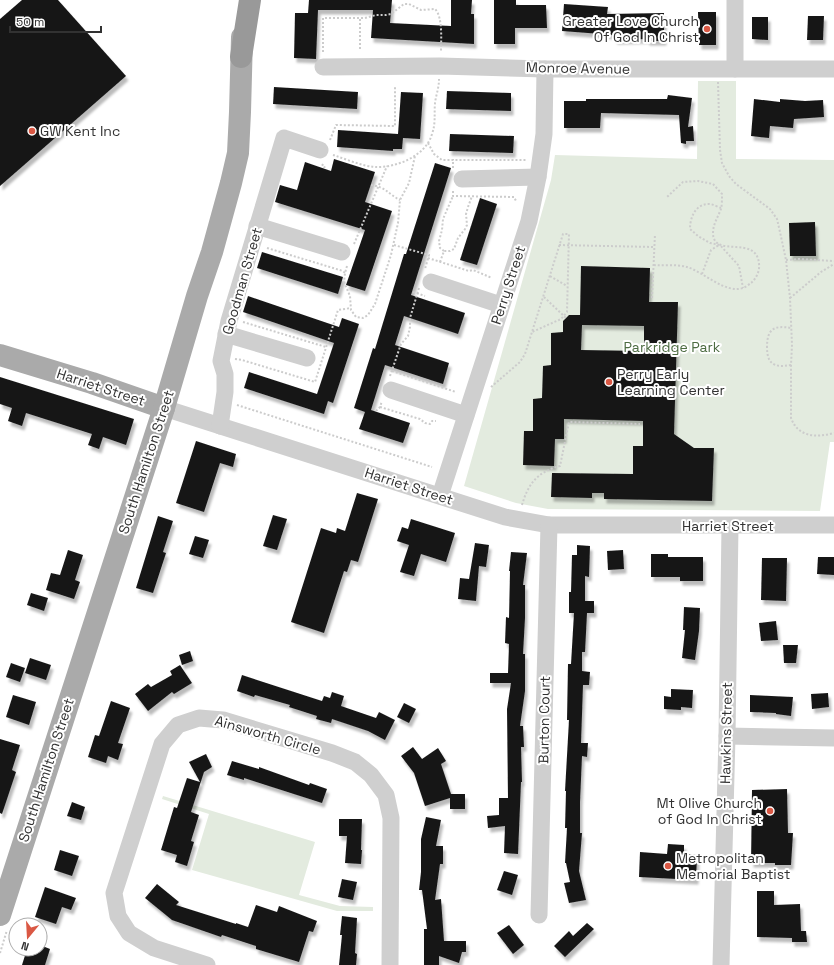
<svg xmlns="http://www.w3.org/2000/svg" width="834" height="965" viewBox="0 0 834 965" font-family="'Space Grotesk',sans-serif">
<defs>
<filter id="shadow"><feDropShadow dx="2.5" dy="4.5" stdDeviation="1" flood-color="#0004"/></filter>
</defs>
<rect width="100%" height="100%" fill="#fff"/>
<!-- green -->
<g fill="#e3ebdf">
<polygon points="698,81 736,81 736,159 834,160 834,442 830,442 820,511 548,509 516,503 464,486 551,180 555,155 697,159"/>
<polygon points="163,796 315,842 299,895 340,906 373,907 373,911 337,911 192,870 209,814 162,799"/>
</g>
<!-- building -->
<g fill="#191919" fill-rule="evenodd" filter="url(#shadow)">
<polygon points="22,0 58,0 126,76 0,186 0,19"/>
<polygon points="309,0 392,0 390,23 451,26 451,0 472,0 471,14 474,14 474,44 371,38 373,10 318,10 316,59 294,58 295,13 308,13"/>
<polygon points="494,0 516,0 516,5 546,5 547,28 515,28 515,44 494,44"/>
<polygon points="564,4 608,7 607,14 664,13 664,41 647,41 647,39 615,40 614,35 562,31"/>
<polygon points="698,12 716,12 716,45 699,45"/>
<polygon points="808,16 824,16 823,40 807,40"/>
<polygon points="752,17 768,17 768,40 752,39"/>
<polygon points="274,87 358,92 357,109 273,104"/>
<polygon points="447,91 511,93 511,111 446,109"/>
<polygon points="401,92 423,93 420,139 403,138 402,149 393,149 393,151 337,147 338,130 398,134"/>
<polygon points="668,95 692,98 688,127 693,126 694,141 686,141 686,144 681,143 679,115 601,113 600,128 564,128 564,101 586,101 586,99 667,99"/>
<polygon points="754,99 780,102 780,99 805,101 823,100 824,117 794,119 793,128 770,126 769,138 751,136"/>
<polygon points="450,134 514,136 513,153 449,151"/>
<polygon points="334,159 375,172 365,202 392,211 365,291 346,285 365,230 275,202 280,185 297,190 305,162 331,171"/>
<polygon points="435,163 451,168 411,295 465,313 458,334 404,316 395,345 449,363 443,384 385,365 371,410 410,423 403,443 359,429 365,412 354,408 373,348 375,349 404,254 406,254"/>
<polygon points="480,198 497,204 477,265 460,260"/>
<polygon points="815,222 816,256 790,256 789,223"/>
<polygon points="262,252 343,277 338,294 257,268"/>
<path d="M581 266 650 268 649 302H678L674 434 694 448H714L712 501 604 499V493H592V498L551 497 552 473 633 474V446H643V421L564 419V439H555L554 466 523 465 524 431H533V399L542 398 543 366 551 365V333L563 332V321L569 315H580ZM582 325 644 326V351L581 350Z"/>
<polygon points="248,296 339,327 342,318 359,324 333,403 328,401 324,414 244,388 249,372 317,394 334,343 243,312"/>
<polygon points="0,377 134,419 126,445 103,437 99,449 88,445 92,434 26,413 22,426 8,421 12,408 0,404"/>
<polygon points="196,441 236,454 233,467 220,463 204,512 176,503"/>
<polygon points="357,493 378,499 358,562 351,560 347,572 344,571 324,633 291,622 321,528 336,533 337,528 345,531"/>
<polygon points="273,515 287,519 277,550 263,546"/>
<polygon points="158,516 173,521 163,552 166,553 153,593 136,588"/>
<polygon points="411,519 455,533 446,562 421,554 414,576 400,572 409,545 397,541 402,527 408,529"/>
<polygon points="195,536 209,540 203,558 189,554"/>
<polygon points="475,543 489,545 486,567 479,566 476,601 458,599 460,578 469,579"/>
<polygon points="577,545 590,546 589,577 585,576 585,601 594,601 594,613 587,613 585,652 582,652 582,671 590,672 589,685 583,685 581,743 588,743 587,757 582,756 580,802 580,833 582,833 579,871 586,900 569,903 564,883 570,882 566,863 565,863 567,828 565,828 566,791 565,791 569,720 567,720 568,664 571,664 574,613 569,613 569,592 571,592 572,555 577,555"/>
<polygon points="68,550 83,555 75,580 80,582 74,599 46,590 51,573 60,575"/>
<polygon points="623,550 624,569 608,570 607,551"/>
<polygon points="511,552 527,553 523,585 525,585 525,618 523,654 525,654 525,691 520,726 523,726 524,747 521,747 522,782 521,782 518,854 504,853 505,826 488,828 487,816 499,815 499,798 508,798 507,709 511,683 490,683 490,673 508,673 509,644 505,643 506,617 509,618 510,571 509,571"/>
<polygon points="651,554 668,554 668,557 703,557 703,581 680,581 680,577 651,577"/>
<polygon points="818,557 834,557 834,575 817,574"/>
<polygon points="762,558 787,558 786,601 761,600"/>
<polygon points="31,593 48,598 44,611 27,605"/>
<polygon points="684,607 700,608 699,631 695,660 682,658 685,630 683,630"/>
<polygon points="776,621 778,640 761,641 759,623"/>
<polygon points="783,645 798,645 796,663 784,663"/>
<polygon points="190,651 193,661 182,665 179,655"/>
<polygon points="30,658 51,665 46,680 25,673"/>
<polygon points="11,663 25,668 20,682 6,677"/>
<polygon points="180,665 192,683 174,694 172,692 148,711 135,694 148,684 151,687 172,675 170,671"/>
<polygon points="242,675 322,701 324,696 330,698 332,692 344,696 341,706 376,718 379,712 395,720 385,740 368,731 332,719 331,723 316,719 317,716 289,707 290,705 255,695 254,697 237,691"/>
<polygon points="671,689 693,690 692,708 681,707 681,710 664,709 664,696 671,697"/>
<polygon points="828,693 829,707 812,709 811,694"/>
<polygon points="13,695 36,702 29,725 6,717"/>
<polygon points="750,695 793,697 791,716 776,714 776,713 750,712"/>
<polygon points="111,701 130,708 118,743 123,744 118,760 108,756 106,763 88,757 95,735 99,736"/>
<polygon points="404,703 416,709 409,723 397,717"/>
<polygon points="0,739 20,745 12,770 16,772 2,814 0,813"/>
<polygon points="413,747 422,759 438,748 446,761 441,764 451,794 465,794 465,809 450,809 450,798 425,806 414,773 401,756"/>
<polygon points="206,754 212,767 204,772 191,812 199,815 191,841 194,842 187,866 175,862 177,855 161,850 174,807 177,808 187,778 200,782 189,762"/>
<polygon points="232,761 259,769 259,767 309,785 310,783 327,789 322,803 244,778 244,780 227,775"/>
<polygon points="787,789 788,833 793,833 791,865 775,865 775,863 751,863 752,790"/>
<polygon points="72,802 85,807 81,820 67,816"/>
<polygon points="426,817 441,820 436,846 443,846 443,864 440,864 435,900 441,899 444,941 466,941 466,952 462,952 459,963 439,956 439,965 424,965 424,929 427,929 422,890 419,890 421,872 421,839"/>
<polygon points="339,819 362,819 361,850 362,850 361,864 345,863 347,836 339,836"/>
<polygon points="668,844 684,845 684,854 697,855 696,880 639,877 640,852 667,854"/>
<polygon points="60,850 79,856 72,876 54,870"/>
<polygon points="504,871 518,875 512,895 497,890"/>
<polygon points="342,879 357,882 353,900 338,897"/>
<polygon points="157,884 179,902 176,905 236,924 236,923 248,927 256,905 277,912 279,906 317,921 313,932 309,931 299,962 256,949 256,946 222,935 221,937 172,920 145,898"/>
<polygon points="45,887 76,898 71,910 62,907 56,924 35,917"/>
<polygon points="757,891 774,891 774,905 800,904 801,931 806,931 807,942 792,942 792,938 757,937"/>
<polygon points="342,916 357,918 355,953 357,954 356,965 339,965 342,935 340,935"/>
<polygon points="587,923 594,929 565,957 554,946 569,931 573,936"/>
<polygon points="509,925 524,945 513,954 497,933"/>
<polygon points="40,945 50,949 45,965 22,965 27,949 40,949"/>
</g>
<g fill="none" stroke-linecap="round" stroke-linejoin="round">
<!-- path -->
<g stroke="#ccc" stroke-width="2" stroke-dasharray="2 2" stroke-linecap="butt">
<polyline points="360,49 360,18"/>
<path d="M323 52V18H365L376 15H386L391 14 404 4H409L421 10 435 9C443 17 441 40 441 52"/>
<path d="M718 82 720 150 722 163 729 176 736 184 770 209 777 219 780 232 786 260 790 298 792 345 791 365V418C798 437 816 438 834 433"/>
<polyline points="330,140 336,125 395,126 395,86"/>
<polyline points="428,143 434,154 442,160 526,160"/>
<path d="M333 155C346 159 361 166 375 167 396 168 426 156 432 134 436 123 434 114 435 103 436 95 439 88 439 79"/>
<polyline points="323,164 322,166 326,168"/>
<polyline points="453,168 453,159"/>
<path d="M371 185C386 187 388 194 400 200"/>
<polyline points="453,191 453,196 514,197 516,201"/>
<path d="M721 208C718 207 713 204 709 204 695 204 690 218 690 229L698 236 710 243 720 245 739 266 743 288"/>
<polyline points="354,244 387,166"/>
<polyline points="394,245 429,255 425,269"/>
<polyline points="559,245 654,247"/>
<polyline points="267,248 343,271 345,273"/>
<polyline points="444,251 440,248 439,241 442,230 443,219 453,196"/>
<polyline points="428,258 469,271 473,270 492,278"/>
<polyline points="786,260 799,259 834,261"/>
<polyline points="440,262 444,251 450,251 454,249 458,238 465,229 467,225 466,214 468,207 472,196"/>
<path d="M654 265C664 266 677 264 687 267 704 272 725 294 743 288 746 287 749 284 751 283 756 279 760 271 759 264 757 234 713 259 713 233 713 224 718 217 721 209 722 205 722 199 722 194L713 184 698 181 683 182 667 197"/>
<polyline points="347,266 345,273 344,282 350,296 351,310 356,317 363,318 368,315 375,304 391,255 398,223 400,200 409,183 415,156"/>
<polyline points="702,274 711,250 719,245"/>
<polyline points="550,276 567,286"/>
<polyline points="413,292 425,296"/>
<polyline points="544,297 566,318"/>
<polyline points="652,298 655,234"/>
<polyline points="790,298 821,272 834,264"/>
<polyline points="243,322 326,347"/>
<polyline points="235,359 242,360 315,382 338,310 351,308"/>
<path d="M791 365C774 368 767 364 767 347 767 329 774 325 791 328"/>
<polyline points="392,371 456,392"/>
<polyline points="390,376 401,344 408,336 410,327 410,318 419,288"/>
<polyline points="491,387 520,362 525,354 563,234 569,234 567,312 561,319 532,332"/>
<polyline points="237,405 432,467"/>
<polyline points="380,407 420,419 425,423 430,424 432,421 436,421"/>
<polyline points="376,411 380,407 382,401"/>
<path d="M522 505C528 484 537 472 560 466L569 422 640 424"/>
<polyline points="0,953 7,930"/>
</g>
<!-- minor -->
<g stroke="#cfcfcf" stroke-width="17">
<polyline points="735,0 735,69"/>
<polyline points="323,67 440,66 545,69 834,69"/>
<polyline points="462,179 538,177"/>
<polyline points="257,226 342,252"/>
<polyline points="431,282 501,305"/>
<polyline points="226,334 307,358"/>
<polyline points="391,390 466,415"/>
<polyline points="164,408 505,517 549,525 834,525"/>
<polyline points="220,426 225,392 225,374 221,361 229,321 284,138 320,150"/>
<polyline points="440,496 529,221 538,177 544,134 545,69"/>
<polyline points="727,736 834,738"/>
<polyline points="539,915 549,525"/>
<polyline points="207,965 154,948 129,933 118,916 114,893 162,744 178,725 199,718 223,720 332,753 355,762 371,775 386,795 391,818 390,965"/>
<polyline points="721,965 727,736 730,526"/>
</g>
<!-- major -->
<g stroke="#aaa" stroke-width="22">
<polyline points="0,355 92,383 164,408"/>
<polyline points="0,915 164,408 197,296 212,252 231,183 238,153 240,112 242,37"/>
</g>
<!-- highway -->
<polyline stroke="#999" stroke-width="22" points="241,57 250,0"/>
</g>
<!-- markers -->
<g fill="#da5844" stroke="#fff" stroke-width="1.5">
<circle cx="707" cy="29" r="4"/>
<circle cx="32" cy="131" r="4"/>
<circle cx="609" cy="382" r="4"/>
<circle cx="770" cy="811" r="4"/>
<circle cx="668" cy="866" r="4"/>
</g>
<g text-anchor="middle" stroke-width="4" stroke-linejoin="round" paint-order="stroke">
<!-- poi labels -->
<g font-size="14" fill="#323232" stroke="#fff" text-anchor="start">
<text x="699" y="26" text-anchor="end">Greater Love Church<tspan x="699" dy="16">Of God In Christ</tspan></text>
<text x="40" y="136">GW Kent Inc</text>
<text x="617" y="379">Perry Early<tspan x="617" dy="16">Learning Center</tspan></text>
<text x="762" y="808" text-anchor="end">Mt Olive Church<tspan x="762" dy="16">of God In Christ</tspan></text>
<text x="676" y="863">Metropolitan<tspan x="676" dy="16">Memorial Baptist</tspan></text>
</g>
<!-- street labels -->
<g font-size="14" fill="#323232" stroke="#fff">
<text transform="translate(578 68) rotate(1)" y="5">Monroe Avenue</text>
<text transform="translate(242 281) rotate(-74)" y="5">Goodman Street</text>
<text transform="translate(508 285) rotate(-72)" y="5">Perry Street</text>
<text transform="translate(101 387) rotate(18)" y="5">Harriet Street</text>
<text transform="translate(146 462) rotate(-72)" y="5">South Hamilton Street</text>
<text transform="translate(409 486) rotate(18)" y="5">Harriet Street</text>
<text x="728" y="531">Harriet Street</text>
<text transform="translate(544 720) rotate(-89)" y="5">Burton Court</text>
<text transform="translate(726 733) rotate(-89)" y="5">Hawkins Street</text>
<text transform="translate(268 735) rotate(16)" y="5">Ainsworth Circle</text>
<text transform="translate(46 770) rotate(-72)" y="5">South Hamilton Street</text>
</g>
<!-- park labels -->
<g font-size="14" fill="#4d6c42" stroke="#fff">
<text x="672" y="352">Parkridge Park</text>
</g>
</g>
<!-- north arrow -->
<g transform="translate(28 937) rotate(198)"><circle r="19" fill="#ffffff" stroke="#adadad"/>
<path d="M0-3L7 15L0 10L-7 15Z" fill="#da5844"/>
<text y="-6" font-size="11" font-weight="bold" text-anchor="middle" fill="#323232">N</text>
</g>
<!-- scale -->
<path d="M10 26v6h91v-6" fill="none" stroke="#323232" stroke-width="2"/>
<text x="16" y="26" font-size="12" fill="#323232" stroke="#ffffff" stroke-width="3" paint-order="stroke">50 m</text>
</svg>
